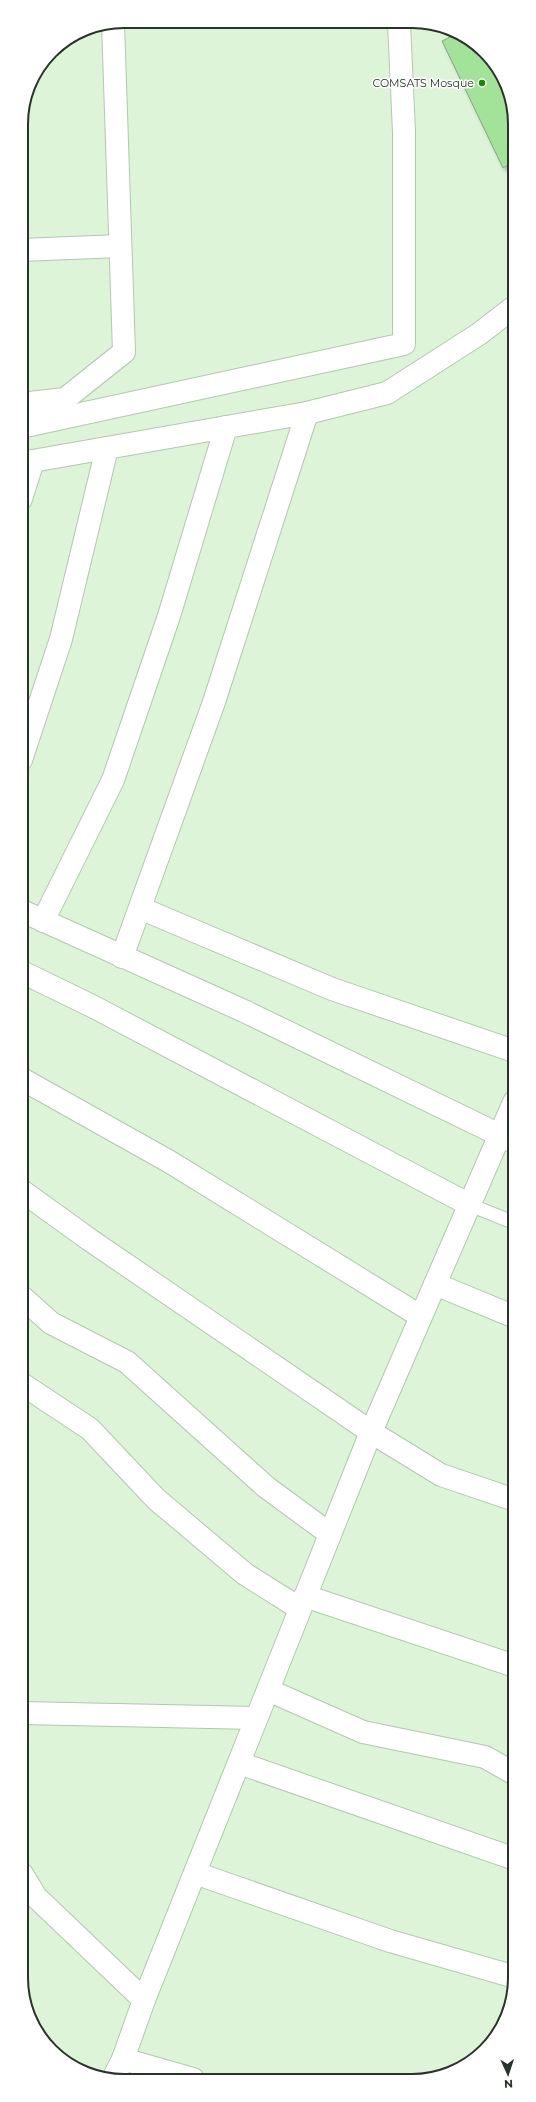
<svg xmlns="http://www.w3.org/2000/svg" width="536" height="2102" viewBox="0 0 536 2102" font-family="Montserrat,sans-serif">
<defs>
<filter id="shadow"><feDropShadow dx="3.5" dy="3.5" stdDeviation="2" flood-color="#0004"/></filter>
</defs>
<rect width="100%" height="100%" fill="#ddf4d9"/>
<!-- building -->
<polygon fill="#a2e299" stroke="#8ba188" filter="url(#shadow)" points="458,33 464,35 489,56 514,110 514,162 503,168 442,41"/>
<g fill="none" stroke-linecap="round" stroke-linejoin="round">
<!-- service casing -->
<g stroke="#b2c8af" stroke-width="15">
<polyline id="service" points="470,1205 515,1223"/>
</g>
<!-- minor casing -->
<g stroke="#b2c8af" stroke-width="24">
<g id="minor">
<polyline points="21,250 120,246"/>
<polyline points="21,404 65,399 124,352 113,23"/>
<polyline points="21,427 404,344 404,132 399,23"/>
<polyline points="21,463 307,413 387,393 479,334 514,307"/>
<polyline points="21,499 33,461"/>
<polyline points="21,760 61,639 107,448"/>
<polyline points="140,908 332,989 514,1051"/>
<polyline points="22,911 244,1011 514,1142"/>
<polyline points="43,921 113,780 169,616 226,427"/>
<polyline points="122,957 214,702 307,413"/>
<polyline points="22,972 92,1006 470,1205"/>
<polyline points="22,1079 170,1162 420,1316"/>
<polyline points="22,1191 90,1240 371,1432 441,1475 515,1500"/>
<polyline points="435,1284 515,1317"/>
<polyline points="22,1297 51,1323 127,1362 266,1487 330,1534"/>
<polyline points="22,1384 90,1429 156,1499 245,1574 299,1608"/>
<polyline points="305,1596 515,1666"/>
<polyline points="268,1690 363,1732 485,1757 515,1774"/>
<polyline points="22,1713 256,1718"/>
<polyline points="239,1763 515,1859"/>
<polyline points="195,1873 390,1941 515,1977"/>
<polyline points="22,1874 36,1897 144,2000"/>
<polyline points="123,2059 193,2079"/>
</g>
</g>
<!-- tertiary casing -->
<g stroke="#b2c8af" stroke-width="24">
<polyline id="tertiary" points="113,2079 123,2059 144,2000 371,1432 514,1102"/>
</g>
<!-- service -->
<use href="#service" stroke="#fff" stroke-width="13"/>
<!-- minor -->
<use href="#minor" stroke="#fff" stroke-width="22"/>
<!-- tertiary -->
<use href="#tertiary" stroke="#fff" stroke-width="22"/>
</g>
<!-- markers -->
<circle fill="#1b8a08" stroke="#fff" stroke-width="1.5" cx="482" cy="83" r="4"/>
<g text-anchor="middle" stroke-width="3" stroke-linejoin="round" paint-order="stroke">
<!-- poi labels -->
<g font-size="11" fill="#2a3329" stroke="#fff" text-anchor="end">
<text x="474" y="87">COMSATS Mosque</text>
</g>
</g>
<!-- crop -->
<path d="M0 0H536V2102H0ZM124 28H412A96 96 0 0 1 508 124V1978A96 96 0 0 1 412 2074H124A96 96 0 0 1 28 1978V124A96 96 0 0 1 124 28Z" fill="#fff" fill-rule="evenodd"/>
<path fill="none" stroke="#2a3329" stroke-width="2" d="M124 28H412A96 96 0 0 1 508 124V1978A96 96 0 0 1 412 2074H124A96 96 0 0 1 28 1978V124A96 96 0 0 1 124 28Z"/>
<!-- north arrow -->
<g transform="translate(508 2074) rotate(177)" stroke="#ffffff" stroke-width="3" paint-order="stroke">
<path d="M0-3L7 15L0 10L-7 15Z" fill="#2a3329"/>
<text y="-6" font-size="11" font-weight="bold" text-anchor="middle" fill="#2a3329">N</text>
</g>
</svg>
